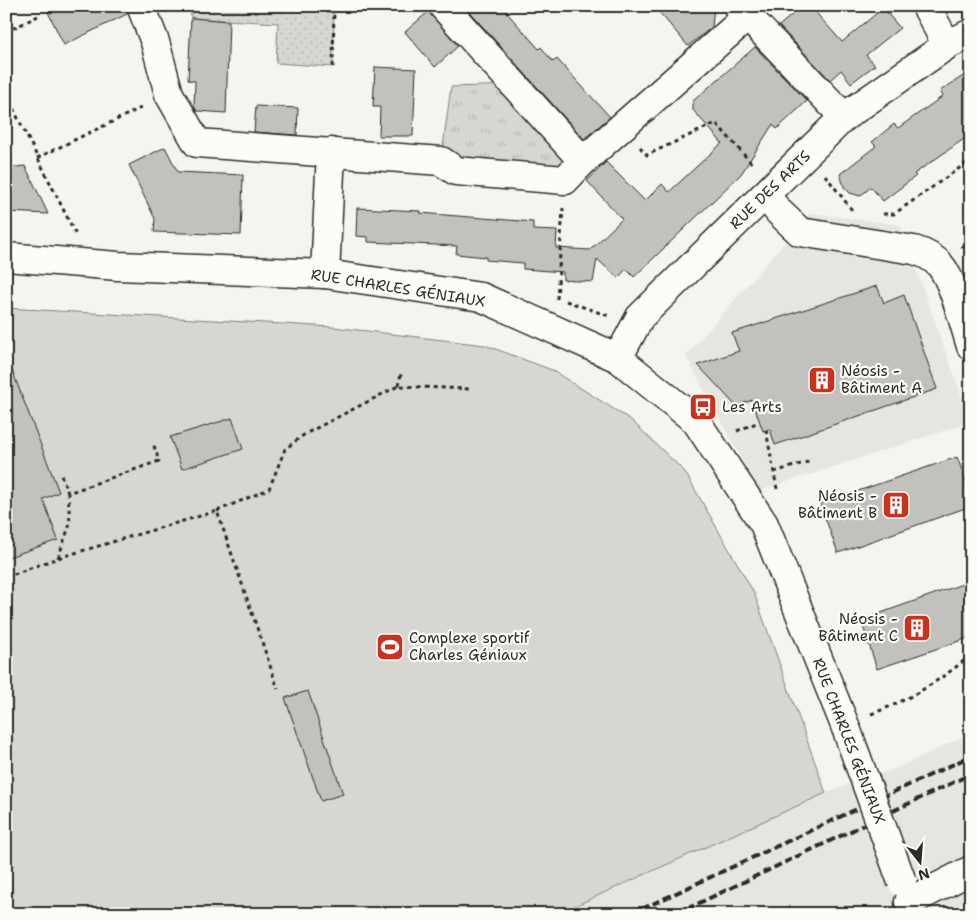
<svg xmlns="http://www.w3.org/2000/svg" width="977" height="920" viewBox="0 0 977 920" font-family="'Shantell Sans',sans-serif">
<defs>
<pattern id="grass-dots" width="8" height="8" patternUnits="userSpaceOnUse" patternTransform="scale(1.25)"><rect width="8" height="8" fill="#d7d6d2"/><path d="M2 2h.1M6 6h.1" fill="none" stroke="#b9b8b4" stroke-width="1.8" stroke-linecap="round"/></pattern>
<pattern id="park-tufts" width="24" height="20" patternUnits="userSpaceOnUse" patternTransform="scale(1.25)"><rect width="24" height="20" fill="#d7d6d2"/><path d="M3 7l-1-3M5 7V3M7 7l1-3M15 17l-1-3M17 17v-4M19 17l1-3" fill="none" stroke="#b9b8b4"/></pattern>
</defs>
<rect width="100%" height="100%" fill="#f5f4ef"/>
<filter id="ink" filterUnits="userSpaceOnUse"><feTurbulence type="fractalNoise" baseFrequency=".02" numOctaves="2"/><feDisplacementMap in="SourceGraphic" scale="10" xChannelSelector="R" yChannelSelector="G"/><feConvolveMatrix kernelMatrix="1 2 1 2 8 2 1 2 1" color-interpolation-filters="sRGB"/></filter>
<g filter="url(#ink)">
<!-- built -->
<g fill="#e6e5e0">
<polygon points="810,213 900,225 971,422 759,491 686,356"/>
<polygon points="971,733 971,914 558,914 826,793 897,768"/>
</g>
<!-- grass -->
<polygon fill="url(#grass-dots)" stroke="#81807e" points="190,6 334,6 333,67 276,63 278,23 191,18"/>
<!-- park -->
<polygon fill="url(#park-tufts)" stroke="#81807e" points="513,85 583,161 565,180 441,161 451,87"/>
<!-- pitch -->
<polygon fill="#d7d6d2" stroke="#81807e" points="6,308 333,327 485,345 552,370 631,420 685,472 754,593 826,793 557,914 6,914"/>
<!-- building -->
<g fill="#c2c1be" stroke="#2b2b2b">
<polygon points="45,6 126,6 127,14 64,45"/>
<polygon points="464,6 501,6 539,49 541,47 553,62 557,59 610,117 584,139"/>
<polygon points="654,6 714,6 712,27 688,46"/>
<polygon points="802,6 810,6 842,42 883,8 900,28 866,55 875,65 851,83 841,70 830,80 779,26"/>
<polygon points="429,11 458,46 435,67 405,32"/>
<polygon points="191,18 229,21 226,113 197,111 194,106 195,81 188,80"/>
<polygon points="755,47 807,101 777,129 773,124 741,174 634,277 626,269 618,278 597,259 593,282 563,280 563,272 523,269 523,263 486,260 486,257 456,254 457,246 368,242 368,237 356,236 357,208 421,211 420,213 533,222 533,230 557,231 556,248 590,250 622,219 587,181 606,162 645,201 662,184 669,192 722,143 693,110 693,101"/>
<polygon points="375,67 416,69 413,136 379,136 380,107 373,107"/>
<polygon points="971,71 971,134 914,174 916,176 883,201 871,187 860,196 850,193 844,187 840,174 876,146 872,142 894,124 898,128 943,96 940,91"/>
<polygon points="256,106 298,108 297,135 254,132"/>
<polygon points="165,147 178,172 243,175 241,235 154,232 155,219 129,165"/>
<polygon points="25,166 34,184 48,214 6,212 6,168"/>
<polygon points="877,286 884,303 904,295 937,389 775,445 770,429 763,431 752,400 736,406 698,365 739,351 732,333"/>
<polygon points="6,360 8,360 59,492 43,499 58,540 6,558"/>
<polygon points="232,418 243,449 182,469 170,437"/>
<polygon points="957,457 971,494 971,506 838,553 820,504"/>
<polygon points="971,581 971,637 877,669 861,620"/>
<polygon points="308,691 343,794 321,801 285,698"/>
</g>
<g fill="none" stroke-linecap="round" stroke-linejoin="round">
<!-- minor casing -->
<g stroke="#2b2b2b" stroke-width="31">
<g id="minor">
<polyline points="141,6 155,42 169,94 197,143 441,161 456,171 565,180 583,161 747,17"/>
<polyline points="443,6 583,161"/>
<polyline points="738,6 844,117"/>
<polyline points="926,6 947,45"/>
<path d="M765 195 779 212 800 232 914 250C924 253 933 257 940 265 954 281 964 325 971 346"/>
<polyline points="6,257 118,266 325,274 481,297 618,358 696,421 764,524 846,728"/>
<polyline points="325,274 331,152"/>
<polyline points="618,358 640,317 844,117 947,45 971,33"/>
<polyline points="909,902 971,870"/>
</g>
</g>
<!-- path -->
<g stroke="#2b2b2b" stroke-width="3" stroke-dasharray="4 4" stroke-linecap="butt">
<polyline points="6,32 38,16"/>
<polyline points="333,67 334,6"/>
<polyline points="6,94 76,235"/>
<polyline points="640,147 647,155 716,123 754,166"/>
<polyline points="37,158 145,106"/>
<polyline points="825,175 852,210"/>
<polyline points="883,214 894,214 971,160"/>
<polyline points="961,246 971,247"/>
<polyline points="557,299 563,208"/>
<polyline points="566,301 609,316"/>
<polyline points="6,330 13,331"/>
<polyline points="398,386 402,371"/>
<polyline points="766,430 777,489"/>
<polyline points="737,431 759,422"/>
<polyline points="774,472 811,461"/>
<polyline points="61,475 68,493 159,461 153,443"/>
<polyline points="217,511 269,489 285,449 305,434 398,386 469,389"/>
<polyline points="58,558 70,524 68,493"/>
<polyline points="6,577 58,558 217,511 278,689"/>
<path d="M871 714C908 701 941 680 971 655"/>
</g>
<!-- minor -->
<use href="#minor" stroke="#fdfcf7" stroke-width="28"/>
<!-- rail -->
<g stroke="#2b2b2b" stroke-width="4" stroke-dasharray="8 4" stroke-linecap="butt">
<polyline points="631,914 971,756"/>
<polyline points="676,914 971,774"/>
</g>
<!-- minor-bridge casing -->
<g stroke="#2b2b2b" stroke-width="31" stroke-linecap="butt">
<polyline id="minor-bridge" points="846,728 902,882"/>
</g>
<!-- minor-bridge -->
<use href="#minor-bridge" stroke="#fdfcf7" stroke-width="28"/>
</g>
</g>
<!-- icons -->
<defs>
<g id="building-square" transform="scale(1.4375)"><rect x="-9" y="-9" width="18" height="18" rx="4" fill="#c8321e" stroke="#fdfcf7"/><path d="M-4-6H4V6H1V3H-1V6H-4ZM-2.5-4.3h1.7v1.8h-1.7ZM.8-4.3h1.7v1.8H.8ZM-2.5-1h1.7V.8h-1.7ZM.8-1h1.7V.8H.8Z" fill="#fff"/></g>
<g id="bus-square" transform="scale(1.4375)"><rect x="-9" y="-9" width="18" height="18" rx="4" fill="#c8321e" stroke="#fdfcf7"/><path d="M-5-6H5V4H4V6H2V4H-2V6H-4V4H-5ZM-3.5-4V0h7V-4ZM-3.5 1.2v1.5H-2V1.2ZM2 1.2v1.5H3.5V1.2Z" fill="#fff"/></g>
<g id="stadium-square" transform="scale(1.4375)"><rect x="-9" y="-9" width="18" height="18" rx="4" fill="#c8321e" stroke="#fdfcf7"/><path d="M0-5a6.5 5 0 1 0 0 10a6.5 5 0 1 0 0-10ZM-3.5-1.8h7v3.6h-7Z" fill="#fff"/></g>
</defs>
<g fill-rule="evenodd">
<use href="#building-square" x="822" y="380"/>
<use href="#bus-square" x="703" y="407"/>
<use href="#building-square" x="896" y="505"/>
<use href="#building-square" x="917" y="628"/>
<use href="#stadium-square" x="390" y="647"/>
</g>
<g text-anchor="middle" stroke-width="4.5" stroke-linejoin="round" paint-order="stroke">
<!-- street labels -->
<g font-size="15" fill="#2b2b2b" stroke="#fdfcf7">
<text transform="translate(770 190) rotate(-44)" y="5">RUE DES ARTS</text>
<text transform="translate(398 288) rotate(9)" y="5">RUE CHARLES GÉNIAUX</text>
<text transform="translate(849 741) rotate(69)" y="5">RUE CHARLES GÉNIAUX</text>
</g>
<!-- poi labels -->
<g font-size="15" fill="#2b2b2b" stroke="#fdfcf7" text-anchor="start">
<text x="841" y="376">Néosis -<tspan x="841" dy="17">Bâtiment A</tspan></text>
<text x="722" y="412">Les Arts</text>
<text x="877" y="501" text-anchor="end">Néosis -<tspan x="877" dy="17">Bâtiment B</tspan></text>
<text x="898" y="624" text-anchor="end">Néosis -<tspan x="898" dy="17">Bâtiment C</tspan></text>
<text x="409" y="643">Complexe sportif<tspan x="409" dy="17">Charles Géniaux</tspan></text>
</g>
</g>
<!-- margin -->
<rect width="977" height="920" fill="none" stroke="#fdfcf7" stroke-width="25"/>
<rect x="12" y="12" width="952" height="895" fill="none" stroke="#2b2b2b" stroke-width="2" filter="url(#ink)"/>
<!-- north arrow -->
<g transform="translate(920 862) rotate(163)" stroke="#fdfcf7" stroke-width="4" paint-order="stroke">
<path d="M0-4L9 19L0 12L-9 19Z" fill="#2b2b2b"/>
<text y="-8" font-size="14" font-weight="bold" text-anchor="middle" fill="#2b2b2b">N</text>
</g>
</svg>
